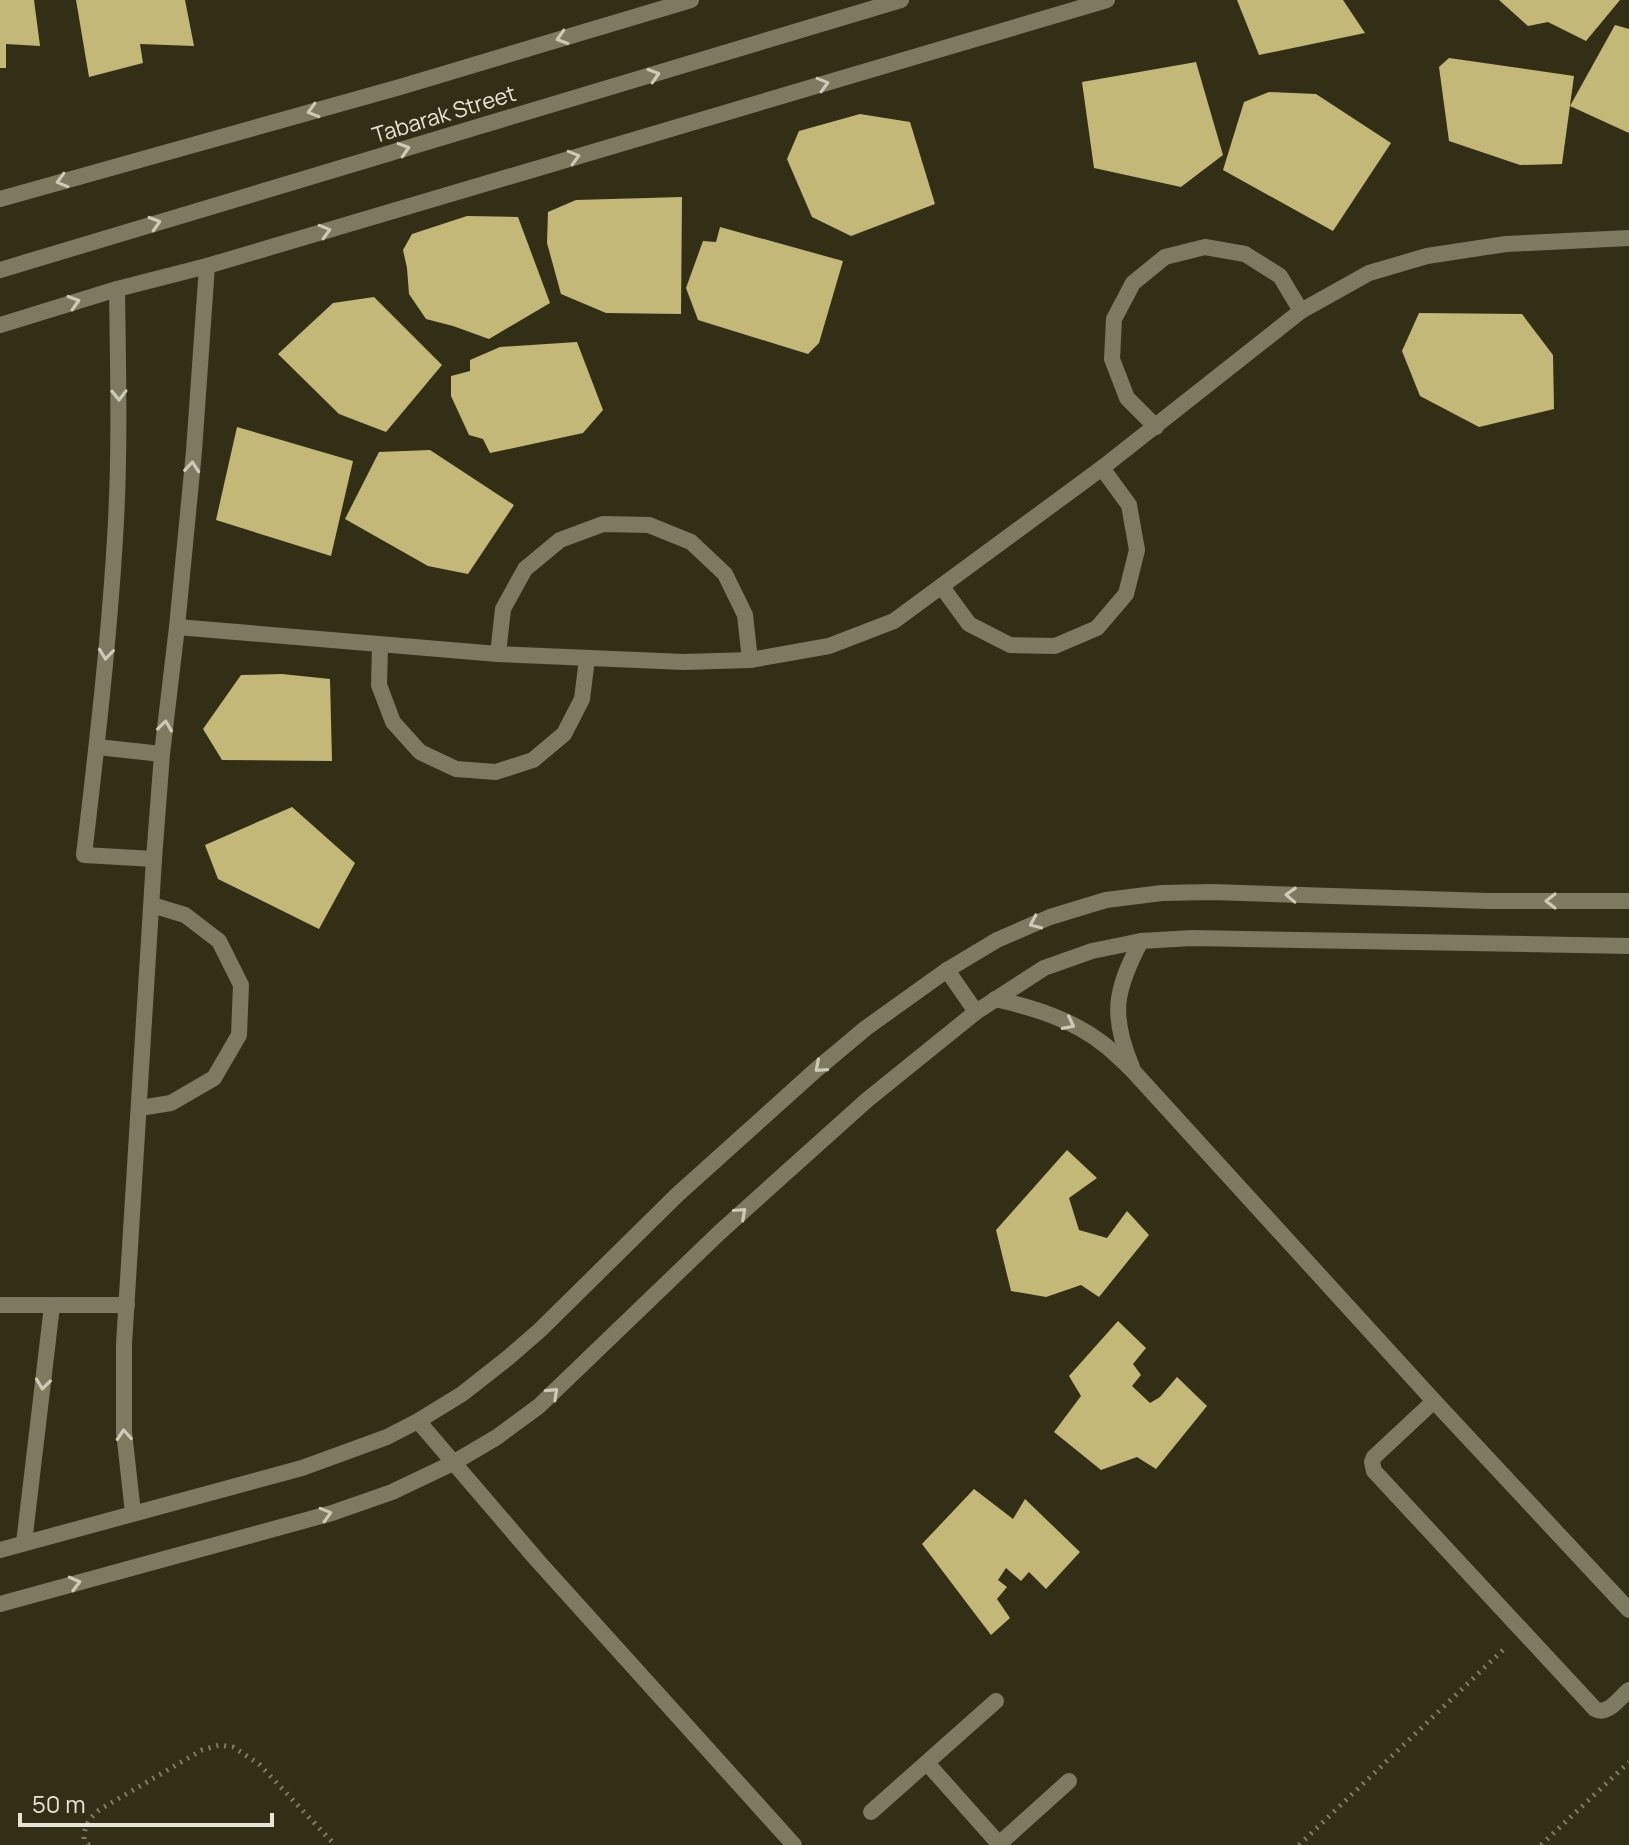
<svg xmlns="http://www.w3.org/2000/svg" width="1629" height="1845" viewBox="0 0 1629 1845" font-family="Manrope,sans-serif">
<rect width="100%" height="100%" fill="#332f17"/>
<!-- building -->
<g fill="#c3b877">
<polygon points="0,0 34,0 40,46 6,44 6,68 0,68"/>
<polygon points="76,0 185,0 194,46 140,44 143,63 89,77"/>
<polygon points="1237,0 1343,0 1365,33 1259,55"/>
<polygon points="1499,0 1620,0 1586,41 1548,22 1528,26"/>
<polygon points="1615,25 1629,29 1629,133 1570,106"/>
<polygon points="1449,58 1574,76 1562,164 1520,165 1449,141 1439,67"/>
<polygon points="1196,62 1223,155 1181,187 1094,168 1082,82"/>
<polygon points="1269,92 1316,94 1391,143 1333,231 1223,170 1244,102"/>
<polygon points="860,114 910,122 935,204 851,236 812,217 787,159 799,131"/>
<polygon points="682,197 681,314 606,313 561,294 547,243 548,212 576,200"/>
<polygon points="467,216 518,217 550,303 489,339 453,326 426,319 409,294 407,268 403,250 412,234"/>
<polygon points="720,227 843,261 819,343 808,354 698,320 686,288 703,241 716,242"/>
<polygon points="374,297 442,365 386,432 339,414 278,354 333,303"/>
<polygon points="1419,313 1522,314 1553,355 1554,409 1479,427 1420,396 1402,351"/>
<polygon points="577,342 603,410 583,433 490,453 483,439 469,435 451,396 451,376 470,371 470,360 500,347"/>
<polygon points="237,427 353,461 331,556 216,520"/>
<polygon points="430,450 514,505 468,574 428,566 345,519 379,452"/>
<polygon points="282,674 330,679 332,761 222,760 203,729 241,675"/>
<polygon points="292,807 355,863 319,929 218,879 205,845"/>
<polygon points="1067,1150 1097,1178 1069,1198 1079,1230 1107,1238 1127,1211 1149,1235 1099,1297 1081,1285 1046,1297 1011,1291 996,1230"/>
<polygon points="1118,1321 1146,1348 1133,1364 1141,1375 1132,1386 1150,1403 1160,1397 1177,1377 1207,1406 1156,1469 1137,1457 1101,1470 1054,1432 1081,1396 1069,1376"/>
<polygon points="974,1489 1013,1519 1025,1499 1080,1552 1046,1589 1029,1572 1021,1581 1006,1568 998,1580 1007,1587 997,1599 1010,1618 991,1635 922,1544"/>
</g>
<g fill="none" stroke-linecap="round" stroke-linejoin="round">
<!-- path -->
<g stroke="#7e7b67" stroke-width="5" stroke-dasharray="2 6" stroke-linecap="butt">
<path d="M89 1845 84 1840C84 1825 89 1819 99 1810L202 1750 219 1745 233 1747 259 1764 335 1845"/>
<polyline points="1299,1845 1507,1646"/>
<polyline points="1541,1845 1629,1762"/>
</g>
<!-- service -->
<g stroke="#7e7a60" stroke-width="16">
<polyline points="1156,427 1127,398 1112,359 1114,319 1133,283 1165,257 1205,247 1245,254 1280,276 1301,311"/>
<polyline points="942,587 969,624 1010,645 1055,646 1097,628 1126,594 1137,550 1129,505 1102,468"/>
<polyline points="380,645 379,685 393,722 420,752 456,769 496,772 533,760 564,734 582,699 587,659"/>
<polyline points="498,654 503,609 525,569 560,540 603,524 649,525 691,542 725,574 745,615 750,660"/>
<polyline points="140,1108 171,1103 214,1078 239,1035 241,985 219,941 185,915 152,905"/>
<path d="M1434 1401 1374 1457 1372 1462 1374 1471 1595 1709C1608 1716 1619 1698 1629 1690"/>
<polyline points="927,1763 1000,1845"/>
<polyline points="871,1812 996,1701"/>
<polyline points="999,1844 1069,1781"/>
</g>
<!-- minor -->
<g stroke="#7e7a60" stroke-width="16">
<path d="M117 289C118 366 120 443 116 521 110 633 97 744 84 855L154 859"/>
<polyline points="0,325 117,289 207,266 1107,0"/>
<polyline points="177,627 498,654 684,662 750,660 829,646 894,621 1102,468 1301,311 1369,273 1427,256 1506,244 1629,238"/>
<polyline points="97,747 162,754"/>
<polyline points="947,970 976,1012"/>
<path d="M995 999C1035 1008 1074 1020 1106 1046 1116 1054 1125 1063 1134 1072L1434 1401 1629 1610"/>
<path d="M1132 1067C1110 1015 1115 990 1141 941"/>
<polyline points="0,1305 127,1305"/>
<polyline points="418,1421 537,1560 794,1845"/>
<polyline points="133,1513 124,1432 124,1344 154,859 162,754 177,627 194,451 207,266"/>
<polyline points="24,1543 52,1306"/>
<polyline points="0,1550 302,1468 387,1437 418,1421 462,1394 509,1357 540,1330 677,1195 817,1069 866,1028 947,970 997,940 1050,917 1106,900 1162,893 1212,892 1488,901 1629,901"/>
<polyline points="0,1604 332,1513 392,1492 453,1463 497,1437 539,1406 719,1233 867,1100 976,1012 1044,968 1092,951 1141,941 1192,938 1629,946"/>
</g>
<!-- tertiary -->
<g stroke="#7e7a60" stroke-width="16">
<polyline points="0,199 400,87 691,0"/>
<polyline points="0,270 901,0"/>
</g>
</g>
<!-- one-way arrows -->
<defs><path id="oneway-chevron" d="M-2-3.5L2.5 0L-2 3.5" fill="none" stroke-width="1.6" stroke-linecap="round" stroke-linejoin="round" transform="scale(2)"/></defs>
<g stroke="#cccab8">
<use href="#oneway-chevron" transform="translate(562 38) rotate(163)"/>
<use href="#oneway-chevron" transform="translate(654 75) rotate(-17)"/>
<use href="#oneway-chevron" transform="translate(823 84) rotate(-16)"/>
<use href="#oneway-chevron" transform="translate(313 111) rotate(164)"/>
<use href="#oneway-chevron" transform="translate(404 149) rotate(-17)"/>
<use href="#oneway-chevron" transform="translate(574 157) rotate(-16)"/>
<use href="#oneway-chevron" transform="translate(62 181) rotate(164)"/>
<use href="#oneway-chevron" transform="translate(155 223) rotate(-17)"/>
<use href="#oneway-chevron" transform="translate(325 231) rotate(-16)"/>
<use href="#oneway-chevron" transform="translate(74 302) rotate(-17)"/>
<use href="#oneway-chevron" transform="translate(119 395) rotate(89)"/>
<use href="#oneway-chevron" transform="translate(192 467) rotate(-85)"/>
<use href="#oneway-chevron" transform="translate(106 654) rotate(96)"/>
<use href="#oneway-chevron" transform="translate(165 726) rotate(-83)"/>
<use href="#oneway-chevron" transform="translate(1291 895) rotate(-178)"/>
<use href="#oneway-chevron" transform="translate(1551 901) rotate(-180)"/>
<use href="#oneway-chevron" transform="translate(1035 923) rotate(156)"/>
<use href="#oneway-chevron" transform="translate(1069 1024) rotate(27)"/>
<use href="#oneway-chevron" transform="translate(820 1067) rotate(139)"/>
<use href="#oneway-chevron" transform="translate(741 1213) rotate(-42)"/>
<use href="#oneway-chevron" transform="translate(43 1384) rotate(97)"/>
<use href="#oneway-chevron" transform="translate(553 1393) rotate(-43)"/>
<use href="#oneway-chevron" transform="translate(124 1435) rotate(-94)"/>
<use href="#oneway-chevron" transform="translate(326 1514) rotate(-16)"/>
<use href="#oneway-chevron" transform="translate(75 1583) rotate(-15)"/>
</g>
<g text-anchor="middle" stroke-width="8" stroke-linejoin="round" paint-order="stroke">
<!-- street labels -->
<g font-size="22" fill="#e6e4d6" stroke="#332f17">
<text transform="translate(444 114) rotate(-17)" y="8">Tabarak Street</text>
</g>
</g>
<!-- scale -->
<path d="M20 1813v12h252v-12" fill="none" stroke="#e6e4d6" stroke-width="4"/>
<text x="32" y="1813" font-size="24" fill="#e6e4d6" stroke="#332f17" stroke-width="6" paint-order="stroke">50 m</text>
</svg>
